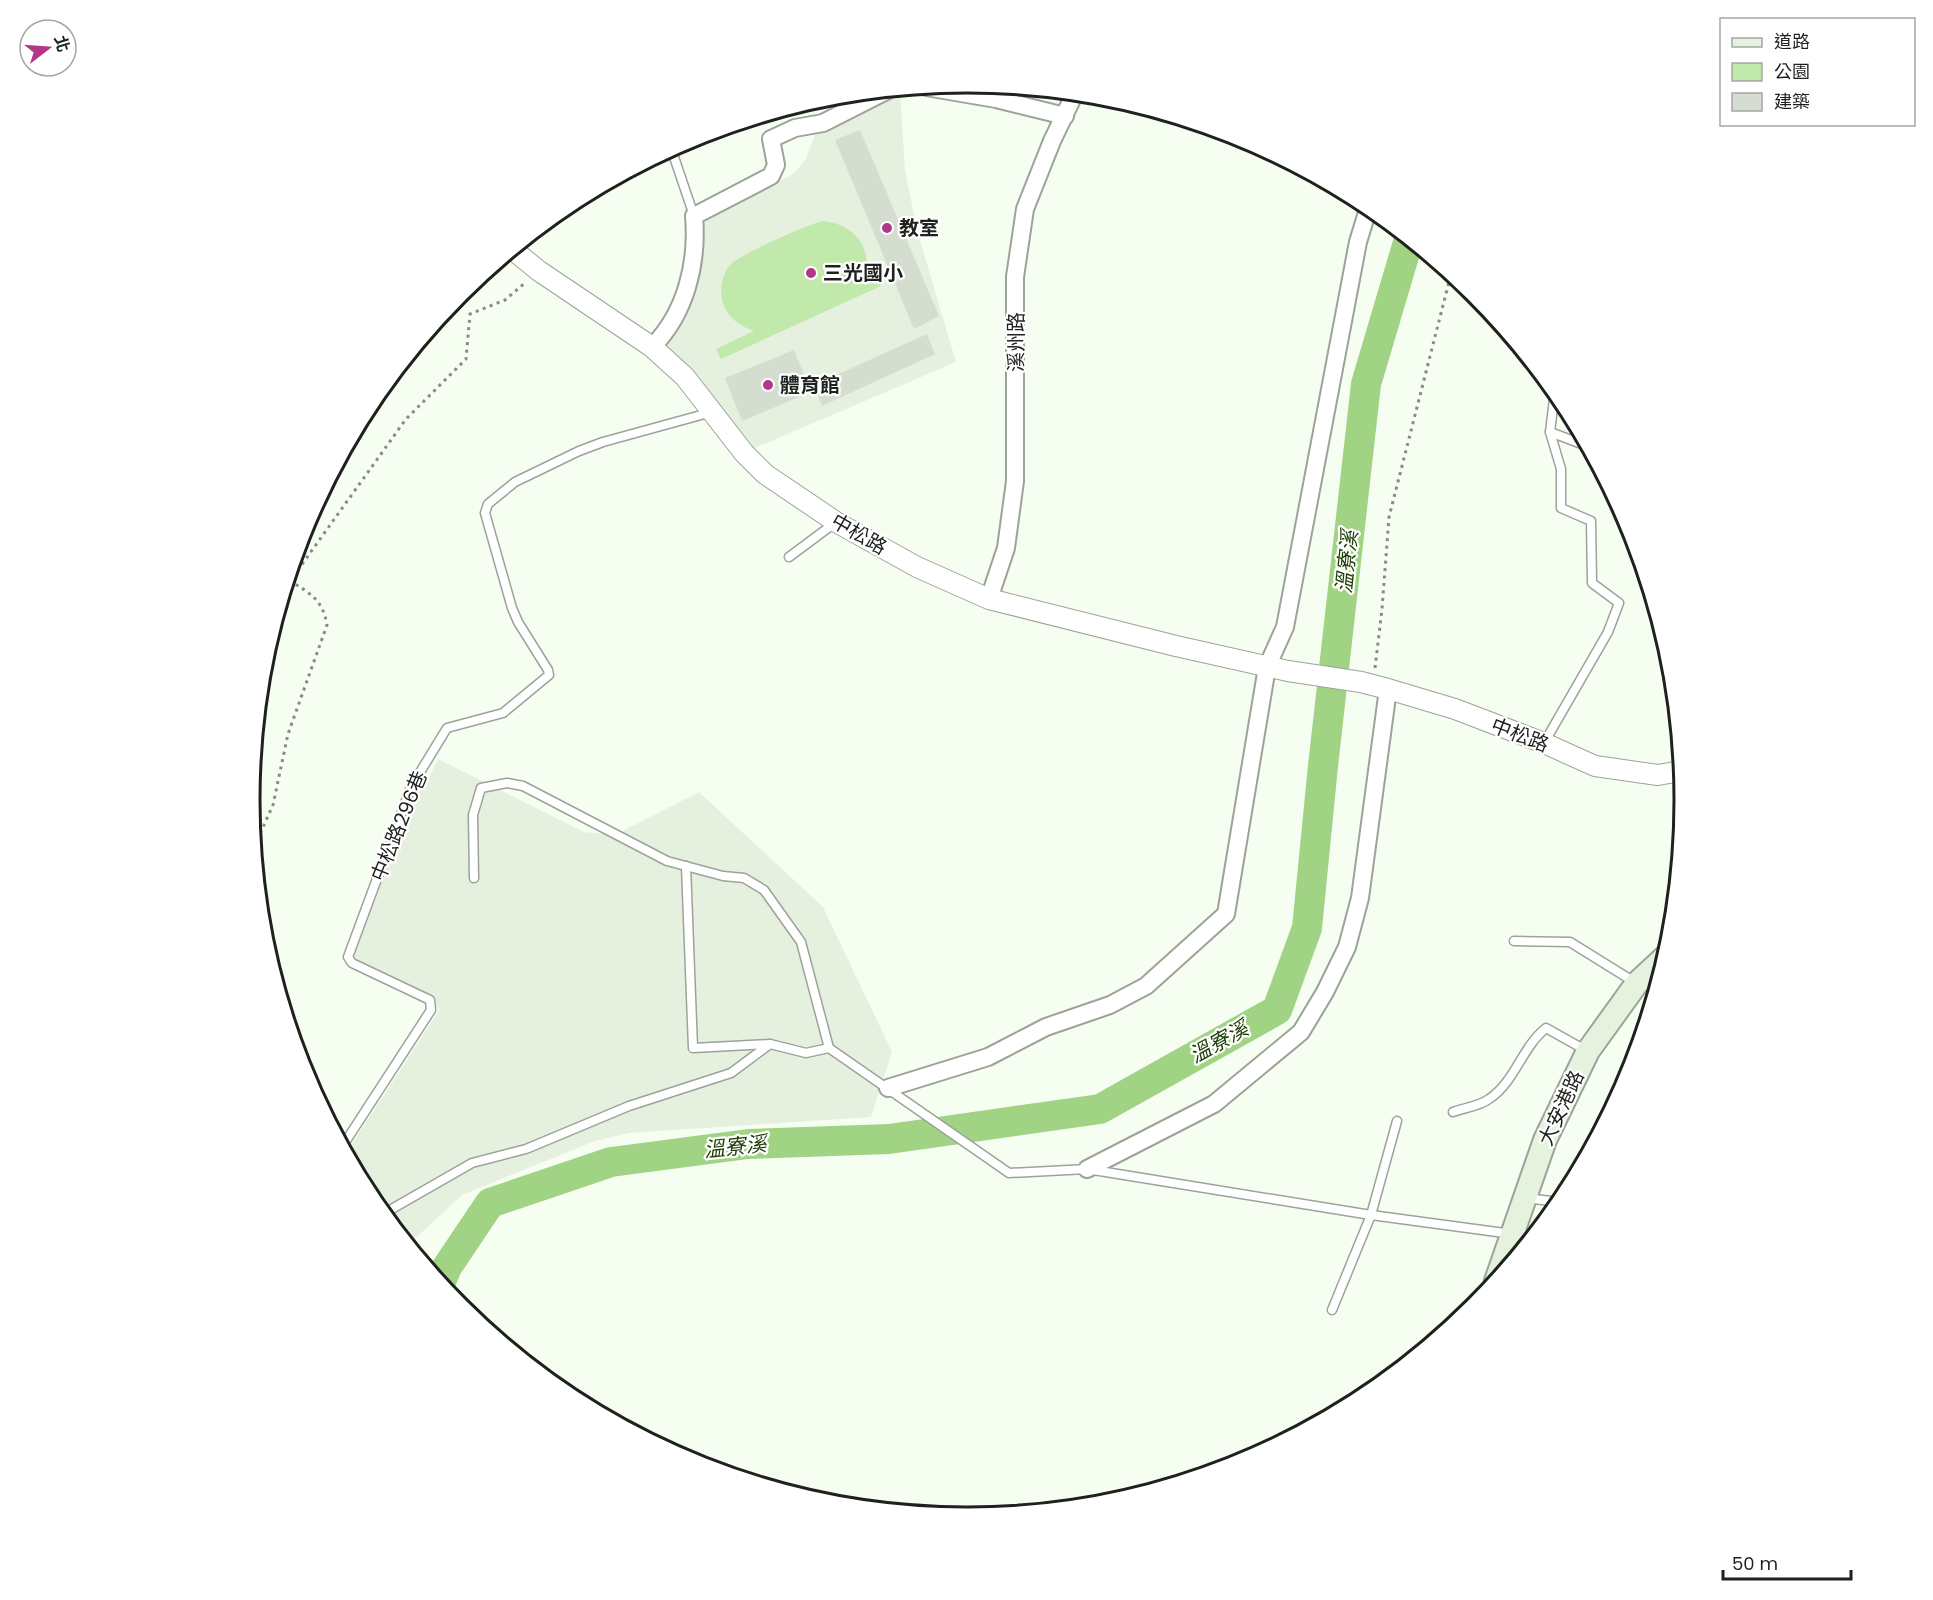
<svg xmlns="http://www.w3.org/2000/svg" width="1933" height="1600" viewBox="0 0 1933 1600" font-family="Poppins,'Noto Sans TC',sans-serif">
<rect width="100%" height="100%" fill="#f6fef2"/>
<!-- built -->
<g fill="#e5f0df">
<polygon points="900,89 905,170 917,230 956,362 743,453 649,344 669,325 701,223 791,175 800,167 806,158 818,127 886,90"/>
<polygon points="438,759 584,832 615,835 699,792 823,907 892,1052 871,1117 629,1133 595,1141 462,1195 408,1245 370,1198 346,1153 440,1009 352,961 415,788 426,784"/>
</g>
<!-- green -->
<path fill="#c1e9ab" d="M823 221C854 223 876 251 863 281L876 276 881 286 721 359 716 349 754 331C740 326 726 317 722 300 720 289 722 274 730 265 738 255 809 224 823 221Z"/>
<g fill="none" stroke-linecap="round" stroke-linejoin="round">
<!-- river -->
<polyline stroke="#a1d384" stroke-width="30" points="440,1284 447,1267 490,1203 611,1162 748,1144 889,1139 1100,1109 1277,1010 1307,928 1323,766 1366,384 1409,239"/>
</g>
<!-- building -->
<g fill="#d5ddd1">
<polygon points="860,130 939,316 914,329 835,140"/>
<polygon points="927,334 935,354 822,406 814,385"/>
<polygon points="794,350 811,392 742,421 725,378"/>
</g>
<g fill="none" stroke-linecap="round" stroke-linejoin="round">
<!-- service casing -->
<g stroke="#9ca398" stroke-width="11">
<g id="service">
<polyline points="671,148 694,216"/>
<polyline points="1550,432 1587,446"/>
<polyline points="789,557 836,522"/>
<polyline points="1544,743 1608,632 1619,603 1592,583 1591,521 1561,508 1561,469 1550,432 1555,391"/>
<polyline points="686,866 693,1048 770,1044 806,1053 829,1048"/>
<polyline points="474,878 473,815 481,788 507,783 523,786 667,861 723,876 744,878 764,890 801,942 829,1048 1009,1173 1087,1169 1371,1215 1512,1234"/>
<polyline points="1514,941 1570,942 1636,983"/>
<path d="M1453 1112C1464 1108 1480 1106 1489 1099 1515 1082 1522 1047 1546 1028L1587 1051"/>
<polyline points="342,1147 431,1010 430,1000 352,963 348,957 411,787 447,728 503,713 549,675 548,670 518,622 512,608 485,513 488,504 515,482 579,451 603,442 712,412"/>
<polyline points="1525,1198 1560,1202"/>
<polyline points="383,1214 472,1163 526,1149 629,1106 731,1073 770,1044"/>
<polyline points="1332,1310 1371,1215 1397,1121"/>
</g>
</g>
<!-- minor casing -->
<g stroke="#9ca398" stroke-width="20">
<g id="minor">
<polyline points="926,87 996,99 1065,116"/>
<path d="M652 347C686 313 698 263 694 216L771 176 776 165 771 139 795 128 823 123 888 90"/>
<polyline points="989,599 1006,548 1015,481 1015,277 1025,209 1052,141 1075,93"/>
<polyline points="888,1088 988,1057 1046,1027 1110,1005 1146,986 1226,914 1267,667 1285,627 1358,242 1369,206"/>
<polyline points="1087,1169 1214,1104 1301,1032 1325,992 1347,947 1360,898 1388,689"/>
</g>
</g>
<!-- tertiary casing -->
<g stroke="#9ca398" stroke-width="22">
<polyline id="tertiary" points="512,249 539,271 652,347 685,377 744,453 765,474 836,522 917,567 989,599 1176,646 1288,671 1361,682 1388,689 1455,709 1544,743 1595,766 1658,775 1681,771"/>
</g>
<!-- secondary casing -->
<g stroke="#9ca398" stroke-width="26">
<polyline id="secondary" points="1496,1281 1545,1140 1588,1051 1637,983 1665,957"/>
</g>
<!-- path -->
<g stroke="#868b83" stroke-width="3" stroke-dasharray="3 4.5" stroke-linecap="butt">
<polyline points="1375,668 1382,609 1389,517 1451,274"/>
<path d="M254 847 273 805 288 734 327 625C323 600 310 593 290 581L406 419 466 359 470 314 505 300 526 282"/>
</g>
<!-- service -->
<use href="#service" stroke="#fff" stroke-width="8"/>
<!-- minor -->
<use href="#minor" stroke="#fff" stroke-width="16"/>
<!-- tertiary -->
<use href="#tertiary" stroke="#fff" stroke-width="20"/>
<!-- secondary -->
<use href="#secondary" stroke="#e5f2dd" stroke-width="22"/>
</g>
<!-- markers -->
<g fill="#b33788" stroke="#fff" stroke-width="2">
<circle cx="887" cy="228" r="6"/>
<circle cx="811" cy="273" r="6"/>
<circle cx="768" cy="385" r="6"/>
</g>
<g text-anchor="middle" stroke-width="4.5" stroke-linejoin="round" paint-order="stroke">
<!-- poi labels -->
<g font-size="20" font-weight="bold" fill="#1e211d" stroke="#fff" text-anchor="start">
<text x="899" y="235">教室</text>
<text x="823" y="280">三光國小</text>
<text x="780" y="392">體育館</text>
</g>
<!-- street labels -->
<g font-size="20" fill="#1e211d" stroke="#fff">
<text transform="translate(1016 342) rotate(-90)" y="7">溪州路</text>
<text transform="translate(859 534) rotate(30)" y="7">中松路</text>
<text transform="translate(1520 735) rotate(21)" y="7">中松路</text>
<text transform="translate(399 826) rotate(-68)" y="7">中松路296巷</text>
<text transform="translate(1561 1108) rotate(-65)" y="7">大安港路</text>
</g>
<!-- water labels -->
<g font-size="21" font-style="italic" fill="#1e3d05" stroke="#fff">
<text transform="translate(1347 562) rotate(-84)" y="7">溫寮溪</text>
<text transform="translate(1219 1042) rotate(-29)" y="7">溫寮溪</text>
<text transform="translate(735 1147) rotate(-6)" y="7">溫寮溪</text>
</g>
</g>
<!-- crop -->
<path d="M0 0H1933V1600H0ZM260 800a707 707 0 1 1 1414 0a707 707 0 1 1-1414 0Z" fill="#fff" fill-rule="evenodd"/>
<path fill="none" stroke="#1e211d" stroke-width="3" d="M260 800a707 707 0 1 1 1414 0a707 707 0 1 1-1414 0Z"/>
<!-- legend -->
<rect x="1720" y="18" width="195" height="108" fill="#ffffff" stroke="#a5a6a5" stroke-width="1.5"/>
<rect x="1732" y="38" width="30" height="9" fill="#e5f2dd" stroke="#a5a6a5" stroke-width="1.5"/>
<text x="1774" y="48" font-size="18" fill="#1e211d">道路</text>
<rect x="1732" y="63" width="30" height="18" fill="#c1e9ab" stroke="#a5a6a5" stroke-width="1.5"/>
<text x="1774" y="78" font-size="18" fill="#1e211d">公園</text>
<rect x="1732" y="93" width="30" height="18" fill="#d5ddd1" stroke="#a5a6a5" stroke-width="1.5"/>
<text x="1774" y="108" font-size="18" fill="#1e211d">建築</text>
<!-- north arrow -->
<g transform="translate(48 48) rotate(73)"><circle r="28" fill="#ffffff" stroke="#a5a6a5" stroke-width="1.5"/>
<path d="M0-4.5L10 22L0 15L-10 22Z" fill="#b33788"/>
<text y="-9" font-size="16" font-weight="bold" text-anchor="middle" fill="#1e211d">北</text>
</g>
<!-- scale -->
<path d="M1723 1570v9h128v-9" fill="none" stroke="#1e211d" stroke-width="3"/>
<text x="1732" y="1570" font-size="18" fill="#1e211d" stroke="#ffffff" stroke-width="4.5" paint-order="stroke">50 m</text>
</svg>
